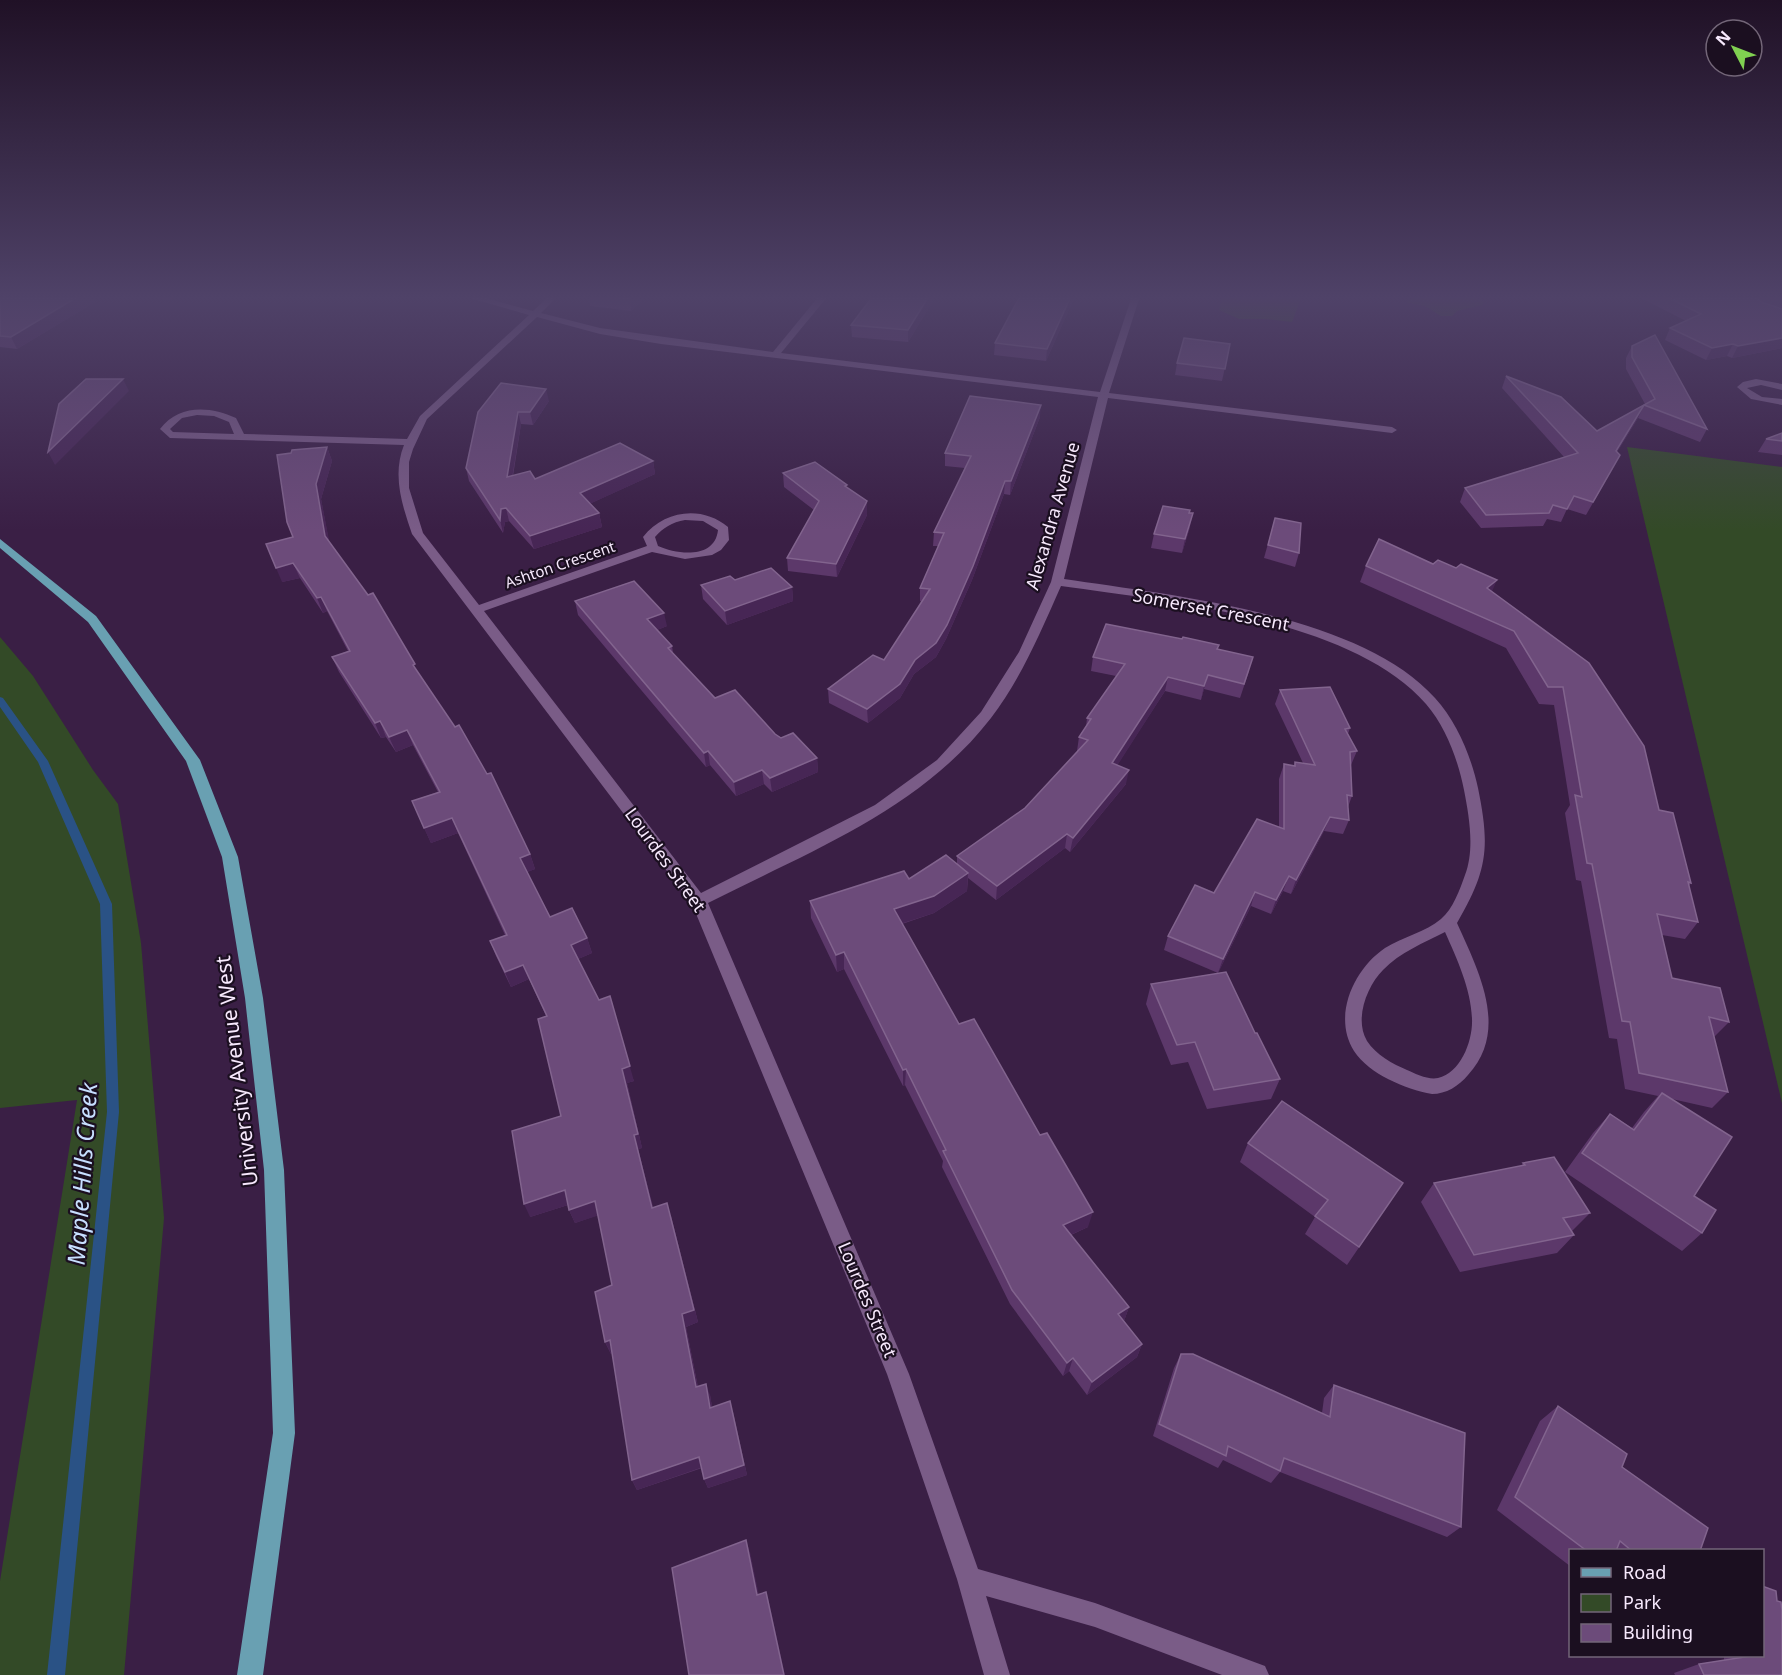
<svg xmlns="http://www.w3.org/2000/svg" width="1782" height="1675" viewBox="0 0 1782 1675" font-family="'Noto Sans',sans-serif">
<rect width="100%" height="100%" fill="#3a1f45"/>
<!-- green -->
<g fill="#334a27">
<polygon points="1222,296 1302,296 1292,322 1265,319 1239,319 1219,310"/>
<polygon points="1414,296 1467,296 1484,301 1482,305 1457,311 1452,316 1441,316 1425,306 1405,302"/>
<polygon points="1627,447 1782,467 1782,1103"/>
<polygon points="0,637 33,676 93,770 118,804 141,943 164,1218 124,1675 0,1675 0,1581 77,1100 0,1108"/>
</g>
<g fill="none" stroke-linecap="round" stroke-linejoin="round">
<!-- stream -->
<polygon fill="#2a5285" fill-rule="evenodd" points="0,697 3,698 48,761 112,904 119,1112 65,1675 47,1675 107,1112 100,904 38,762 0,707"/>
<!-- minor -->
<g fill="#7a5c87" fill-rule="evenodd">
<path d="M463 296H478L533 311 549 296H558L541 313 600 328 773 352 819 296H828L781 353 1100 392 1132 296H1140L1109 393 1392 427 1397 430 1392 433 1108 398 1064 579C1170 595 1361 614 1435 698 1457 722 1471 756 1478 788 1490 847 1488 870 1457 923 1478 970 1510 1030 1468 1075 1459 1086 1446 1094 1432 1094 1405 1089 1369 1074 1354 1051 1332 1016 1354 969 1385 948 1402 937 1426 932 1441 919 1453 909 1460 889 1465 875 1475 849 1469 816 1464 790 1458 760 1446 727 1426 704 1352 619 1167 601 1061 586 1041 631 1021 679 991 718 920 810 808 852 708 903L909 1374 978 1569 1095 1603 1265 1666 1269 1675H1222L1095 1627 986 1596 1010 1675H984L957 1579 887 1374 692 904 412 534C402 505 392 475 404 445L170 438 160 429C179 404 210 406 236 418L244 434 407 439 420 416 529 315ZM537 317 600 334 661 344 1098 397 1051 582 1019 652 981 712 937 760 875 805 701 893 484 611 652 552 685 559 712 555 721 550 729 540 728 527C702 505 664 510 643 537L647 546 479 605 423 533 409 488V462L413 449 427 419ZM197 415 214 416 229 422 234 434 173 432 170 429 182 418ZM685 520 703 521 718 530C715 559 678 555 658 546L655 537C663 528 672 522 685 520ZM1445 932C1457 959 1471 989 1472 1019 1473 1040 1461 1073 1438 1078 1428 1080 1416 1074 1407 1070 1393 1064 1376 1055 1367 1041 1354 1019 1367 986 1383 970 1400 952 1424 943 1445 932Z"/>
<polygon points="1756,379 1782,384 1782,390 1761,385 1747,388 1762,397 1782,399 1782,405 1751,399 1737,387 1743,382"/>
</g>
<!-- major -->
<polygon fill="#69a0b2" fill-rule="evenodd" points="0,539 96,616 200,760 238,857 263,998 284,1170 295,1433 263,1675 237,1675 273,1433 264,1170 245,998 222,857 186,761 88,622 0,548"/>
</g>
<!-- wall -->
<g fill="#5c386a">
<polygon points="0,296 92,296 95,302 17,349 0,347"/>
<polygon points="134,296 176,296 171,300"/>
<polygon points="589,296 647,296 631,311 590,306"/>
<polygon points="873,296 936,296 908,342 852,337 851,325"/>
<polygon points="1075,296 1046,361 994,355 995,343"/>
<polygon points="1637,296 1671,296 1672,300 1689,296 1782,296 1782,348 1732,358 1727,356 1706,360 1665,340 1670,328 1686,321"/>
<polygon points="1230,344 1222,381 1175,375 1177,363"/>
<polygon points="1632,346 1707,429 1700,442 1638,418 1617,452 1613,468 1586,515 1567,509 1561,522 1547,519 1543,526 1481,528 1460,502 1465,488 1564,457 1502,388 1506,376 1597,431 1645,404 1626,369 1626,358"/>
<polygon points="549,401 533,425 521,424 513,476 535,479 653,461 655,474 589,504 599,513 602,527 534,549 509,521 505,522 503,533 469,481 466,468 478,412"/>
<polygon points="1040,417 1010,495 1004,494 972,580 946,639 936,657 914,674 900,698 868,723 829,703 828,689 884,660 922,602 920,601 920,588 938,546 933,546 934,532 965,468 945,466 945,453"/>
<polygon points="1782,433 1782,455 1758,452 1766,439"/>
<polygon points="327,447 332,461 321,499 329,542 418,672 530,854 535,869 527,872 550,917 587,938 592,953 578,959 634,1081 627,1083 642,1148 638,1149 653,1208 671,1216 698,1322 686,1327 698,1387 710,1395 712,1407 733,1412 747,1475 708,1488 704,1479 702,1468 637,1490 632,1480 612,1353 611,1354 605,1342 612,1285 598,1215 575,1223 569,1210 568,1205 530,1217 561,1116 546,1016 529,979 511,987 496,956 490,941 505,935 458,833 431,843 412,801 438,792 413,745 396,752 386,737 381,738 339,672 332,657 348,651 327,611 323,613 300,578 282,582 293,537 291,453"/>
<polygon points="783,473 847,488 867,515 837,577 788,571 787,558 814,510 784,487"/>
<polygon points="1275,518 1299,553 1295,567 1264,558"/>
<polygon points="1190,527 1182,553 1151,548 1154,534"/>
<polygon points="1366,566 1492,592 1659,810 1691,883 1689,886 1698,922 1685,939 1662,935 1672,978 1729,1022 1714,1037 1728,1092 1712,1108 1672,1099 1702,1233 1682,1251 1565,1172 1593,1133 1610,1114 1632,1128 1644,1112 1658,1096 1625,1089 1617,1039 1609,1038 1581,881 1576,880 1565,813 1570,805 1554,705 1539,704 1506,648 1360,582"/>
<polygon points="735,580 792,587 793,601 727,625 703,599 701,585"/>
<polygon points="575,601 667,626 657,630 672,646 673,653 715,698 775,734 817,758 818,772 772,792 764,784 736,796 710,765 706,767 578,615"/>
<polygon points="1218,649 1249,671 1240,698 1204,689 1201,700 1165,691 1117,765 1126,784 1070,852 1065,848 996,900 968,878 967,891 934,913 902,924 959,1024 1088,1227 1071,1235 1129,1307 1124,1321 1142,1344 1137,1357 1087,1395 1069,1371 1063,1376 1010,1304 942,1167 943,1161 905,1085 903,1086 844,969 837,972 811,918 810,901 909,879 957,864 957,856 1025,808 1078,751 1077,751 1079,737 1086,727 1087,718 1116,676 1091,671 1093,657"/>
<polygon points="1280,690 1350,728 1348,734 1357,751 1351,765 1352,796 1348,807 1349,820 1343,834 1324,831 1291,894 1283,891 1271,914 1251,906 1218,973 1164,950 1168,936 1214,893 1279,827 1279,779 1284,764 1294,766 1295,762 1303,763 1275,704"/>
<polygon points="1151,984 1255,1033 1280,1079 1271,1099 1207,1109 1188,1062 1171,1065 1146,1004"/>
<polygon points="1248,1143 1403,1183 1347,1265 1305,1234 1315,1217 1240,1162"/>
<polygon points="1523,1163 1590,1213 1572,1231 1574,1235 1557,1253 1460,1272 1421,1202 1434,1183 1521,1166"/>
<polygon points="1181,1354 1322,1413 1324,1398 1334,1385 1461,1527 1447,1537 1280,1472 1271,1483 1223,1460 1218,1468 1153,1436 1174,1368"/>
<polygon points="1558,1406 1622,1467 1700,1551 1570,1551 1570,1566 1497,1510 1540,1421"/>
<polygon points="1777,1601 1782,1675 1675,1675 1674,1673 1699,1664 1724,1660 1724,1656 1762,1656"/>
</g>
<!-- shaded-wall -->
<g fill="#472655">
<polygon points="79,296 92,296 95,302 17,349 11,337"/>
<polygon points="632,296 647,296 631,311 630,299"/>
<polygon points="929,296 936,296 908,342 908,330"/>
<polygon points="1071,296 1075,296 1046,361 1047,349"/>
<polygon points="1782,338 1782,348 1732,358 1738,346"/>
<polygon points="1733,344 1727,356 1706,360 1712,348"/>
<polygon points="123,379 129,391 55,465 48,452"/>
<polygon points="546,389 549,401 533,425 530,412"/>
<polygon points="1041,405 1040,417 1010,495 1011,481"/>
<polygon points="1644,405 1638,418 1610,464 1616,451"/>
<polygon points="518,412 521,424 510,490 507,477"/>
<polygon points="327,447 332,461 321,499 331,550 325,536 316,484"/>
<polygon points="653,461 655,474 583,507 580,493"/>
<polygon points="1005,481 1004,494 972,580 946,639 936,657 914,674 900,698 868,723 867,709 915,660"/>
<polygon points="867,501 867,515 837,577 836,564"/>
<polygon points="506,508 509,521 505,522 503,533 500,520 501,509"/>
<polygon points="599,513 602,527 534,549 530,536"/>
<polygon points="1193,513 1190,527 1182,553 1185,539"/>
<polygon points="293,563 300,578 282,582 276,568"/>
<polygon points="1497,580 1490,596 1487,588"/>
<polygon points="792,587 793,601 727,625 725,611"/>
<polygon points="321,597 327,611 323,613 317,598"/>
<polygon points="664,613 667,626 650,633 647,619"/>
<polygon points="1208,675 1204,689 1201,700 1204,686"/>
<polygon points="1168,677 1165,691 1110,777 1112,763"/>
<polygon points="380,721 386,737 381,738 375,723"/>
<polygon points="407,730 413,745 396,752 389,737"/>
<polygon points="708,751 710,765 706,767 704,753"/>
<polygon points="817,758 818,772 772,792 770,778"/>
<polygon points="762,770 764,784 736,796 734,782"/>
<polygon points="1129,770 1126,784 1070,852 1073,838"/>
<polygon points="1330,817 1324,831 1291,894 1296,880"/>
<polygon points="452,818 458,833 431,843 424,828"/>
<polygon points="1067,834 1065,848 996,900 997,886"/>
<polygon points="530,854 535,869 525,873 520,858"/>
<polygon points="968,873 967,891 934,913 894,926 894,909"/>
<polygon points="1289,876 1283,891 1271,914 1276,900"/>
<polygon points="1255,892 1251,906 1218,973 1223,959"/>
<polygon points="587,938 592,953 576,960 571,945"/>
<polygon points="844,952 844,969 837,972 836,955"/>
<polygon points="523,965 529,979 511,987 505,972"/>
<polygon points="610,996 634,1081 627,1083 642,1148 638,1149 657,1221 652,1208 634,1135"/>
<polygon points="906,1069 905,1085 903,1086 903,1070"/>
<polygon points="565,1190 571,1204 530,1217 524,1204"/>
<polygon points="595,1201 600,1215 575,1223 569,1210"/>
<polygon points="667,1203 698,1322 686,1327 700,1398 696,1387 682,1314"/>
<polygon points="1093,1212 1088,1227 1059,1240 1063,1225"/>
<polygon points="1129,1307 1124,1321 1118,1314"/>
<polygon points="610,1340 616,1352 611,1354 605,1342"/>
<polygon points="1142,1344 1137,1357 1087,1395 1092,1382"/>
<polygon points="1073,1358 1069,1371 1063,1376 1067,1363"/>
<polygon points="706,1384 710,1395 714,1419 710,1408"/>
<polygon points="730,1401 747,1475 708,1488 704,1479"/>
<polygon points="699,1457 703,1467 637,1490 632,1480"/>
<polygon points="746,1540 750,1552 761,1605 757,1595"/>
<polygon points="766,1592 769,1602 785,1675 784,1675"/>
</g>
<!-- building -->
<g fill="#6c4b7a" stroke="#82648e" stroke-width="1.5">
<polygon points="0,296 79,296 11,337 0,336"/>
<polygon points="608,296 632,296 630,299"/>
<polygon points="873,296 929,296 908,330 851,325"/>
<polygon points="1020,296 1071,296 1047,349 995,343"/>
<polygon points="1665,296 1671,296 1672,300 1689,296 1754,296 1761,302 1782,309 1782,338 1738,346 1733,344 1712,348 1670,328 1701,314"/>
<polygon points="1655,335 1707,429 1644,405 1616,451 1620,455 1593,502 1574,496 1567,509 1553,505 1549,513 1486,515 1465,488 1578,453 1506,376 1561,397 1597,431 1655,399 1632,357 1632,346"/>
<polygon points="1184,338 1230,344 1225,369 1177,363"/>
<polygon points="86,379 123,379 48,452 59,404"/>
<polygon points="501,383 546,389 530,412 518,412 507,477 530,471 535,479 620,443 653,461 580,493 599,513 530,536 506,508 501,509 500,520 466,468 478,412"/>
<polygon points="970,396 1041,405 1011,481 1005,481 973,566 947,625 936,643 915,660 900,684 867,709 828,689 873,655 884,660 930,589 920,588 944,533 934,532 971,456 945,453"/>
<polygon points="1782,433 1782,441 1766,439"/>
<polygon points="327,447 316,484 325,536 368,595 373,593 415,664 413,665 455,727 459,725 487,774 491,773 530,854 520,858 550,917 572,908 587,938 571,945 599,1000 610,996 630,1066 622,1069 638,1134 634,1135 652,1208 667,1203 694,1310 682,1314 696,1387 706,1384 710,1408 730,1401 744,1465 704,1479 699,1457 632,1480 610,1340 605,1342 595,1292 612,1285 595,1201 569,1210 565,1190 524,1204 512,1131 561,1116 538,1019 547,1016 523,965 505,972 490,941 507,935 452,818 424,828 412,801 440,792 407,730 389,737 380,721 375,723 332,657 350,651 321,597 317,598 293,563 276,568 266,544 293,537 287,522 277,455 291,453 292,450"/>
<polygon points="815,462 847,485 845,486 867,501 836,564 787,558 819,501 783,473"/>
<polygon points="1163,506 1190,510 1189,513 1193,513 1185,539 1154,534"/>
<polygon points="1275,518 1301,523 1299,553 1268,545"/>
<polygon points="1379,539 1433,564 1438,560 1456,568 1461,564 1497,580 1487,588 1589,663 1644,746 1659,810 1673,813 1691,883 1688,882 1698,922 1657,914 1672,978 1720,988 1729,1022 1709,1017 1728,1092 1639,1073 1630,1022 1622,1021 1592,864 1587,863 1575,795 1582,797 1563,687 1548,687 1514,631 1366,566"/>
<polygon points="771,568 792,587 725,611 701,585 730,576 735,580"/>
<polygon points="634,581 664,613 647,619 672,646 668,648 715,698 735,690 775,734 781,738 793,733 817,758 770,778 762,770 734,782 708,751 704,753 575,601"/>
<polygon points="1106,624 1182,639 1183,637 1219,645 1217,649 1253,657 1244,684 1208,675 1204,686 1168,677 1112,763 1129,770 1073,838 1067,834 997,886 957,856 1025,808 1088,740 1079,737 1091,719 1087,718 1125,664 1093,657"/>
<polygon points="1330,687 1350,728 1345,729 1357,751 1350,752 1352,796 1347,795 1349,820 1330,817 1296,880 1289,876 1276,900 1255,892 1223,959 1168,936 1195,885 1214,893 1257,819 1284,829 1284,764 1295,766 1295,762 1315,765 1280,690"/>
<polygon points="946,855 968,873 934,896 894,909 959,1024 974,1019 1040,1135 1047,1133 1093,1212 1063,1225 1129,1307 1118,1314 1142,1344 1092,1382 1073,1358 1067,1363 1012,1290 943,1151 946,1150 906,1069 903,1070 844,952 836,955 810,901 904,871 909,879"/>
<polygon points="1226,972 1255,1033 1257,1033 1280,1079 1214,1090 1195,1042 1177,1045 1151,984"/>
<polygon points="1662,1093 1732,1137 1694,1196 1716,1210 1702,1233 1582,1153 1610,1114 1634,1130"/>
<polygon points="1282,1101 1403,1183 1359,1247 1315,1216 1328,1200 1248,1143"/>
<polygon points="1554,1157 1590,1213 1563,1218 1574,1235 1474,1255 1434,1183 1525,1165 1523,1163"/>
<polygon points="1181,1354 1193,1354 1330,1417 1334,1385 1465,1433 1461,1527 1284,1458 1280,1471 1228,1446 1226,1456 1159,1424"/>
<polygon points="1558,1406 1627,1454 1622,1467 1708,1528 1700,1551 1632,1551 1620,1541 1616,1551 1587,1551 1515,1497"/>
<polygon points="746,1540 757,1595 766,1592 784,1675 689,1675 672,1568"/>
<polygon points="1762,1586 1776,1591 1777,1601 1781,1602 1782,1611 1782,1675 1704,1675 1699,1664 1751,1656 1762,1656"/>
</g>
<!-- sky -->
<linearGradient id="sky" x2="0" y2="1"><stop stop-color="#201126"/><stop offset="0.56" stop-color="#4f4268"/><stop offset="1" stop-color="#4f4268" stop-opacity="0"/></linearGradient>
<rect width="1782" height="531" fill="url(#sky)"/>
<g text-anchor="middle" stroke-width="4.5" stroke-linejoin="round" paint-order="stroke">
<!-- far-street labels -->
<g font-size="15" fill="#f7e9fd" stroke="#1b0f20">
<text transform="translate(560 565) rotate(-19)" y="5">Ashton Crescent</text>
</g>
<!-- street labels -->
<g font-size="18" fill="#f7e9fd" stroke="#1b0f20">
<text transform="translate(1053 516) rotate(-74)" y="6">Alexandra Avenue</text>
<text transform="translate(1211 610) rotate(11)" y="6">Somerset Crescent</text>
<text transform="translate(665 860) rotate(54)" y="6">Lourdes Street</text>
<text transform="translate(867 1300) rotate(67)" y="6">Lourdes Street</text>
</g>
<!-- near-street labels -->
<g font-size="21" fill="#f7e9fd" stroke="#1b0f20">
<text transform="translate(237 1071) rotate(-97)" y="7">University Avenue West</text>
</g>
<!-- near-water labels -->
<g font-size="24" font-style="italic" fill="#c7dfff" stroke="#1b0f20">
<text transform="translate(83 1174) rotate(-86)" y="8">Maple Hills Creek</text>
</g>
</g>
<!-- legend -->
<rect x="1569" y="1549" width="195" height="108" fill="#1b0f20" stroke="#736678" stroke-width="1.5"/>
<rect x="1581" y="1568" width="30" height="9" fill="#69a0b2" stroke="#736678" stroke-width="1.5"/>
<text x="1623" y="1579" font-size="18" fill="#f7e9fd">Road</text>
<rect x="1581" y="1594" width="30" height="18" fill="#334a27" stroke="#736678" stroke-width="1.5"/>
<text x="1623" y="1609" font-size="18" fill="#f7e9fd">Park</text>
<rect x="1581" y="1624" width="30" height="18" fill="#6c4b7a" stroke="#736678" stroke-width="1.5"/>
<text x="1623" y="1639" font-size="18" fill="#f7e9fd">Building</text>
<!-- north arrow -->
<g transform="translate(1734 48) rotate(312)"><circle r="28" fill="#1b0f20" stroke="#736678" stroke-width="1.5"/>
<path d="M0-4.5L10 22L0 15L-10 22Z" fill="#80d051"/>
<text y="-9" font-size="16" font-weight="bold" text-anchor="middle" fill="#f7e9fd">N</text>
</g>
</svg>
